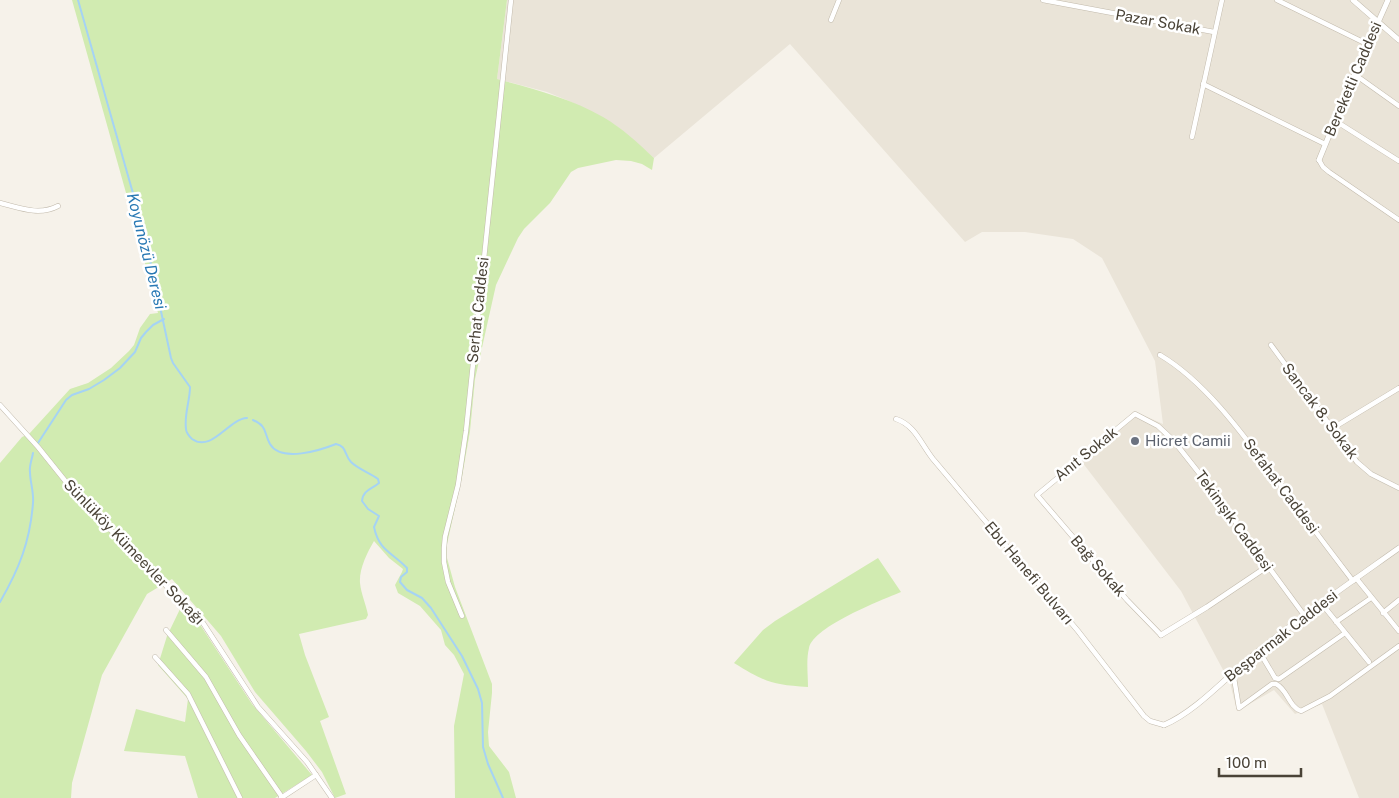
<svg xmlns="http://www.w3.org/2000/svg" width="1399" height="798" viewBox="0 0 1399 798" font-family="'Public Sans',sans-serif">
<rect width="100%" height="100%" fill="#f6f2ea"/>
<!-- residential -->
<polygon fill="#eae4d8" points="507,0 1399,0 1399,798 1359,798 1322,704 1295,714 1274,690 1237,711 1230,683 1181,591 1082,462 1134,411 1163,424 1155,361 1102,258 1073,239 1025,232 982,232 965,242 790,44 654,158 615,125 569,101 547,92 497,79"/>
<!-- green -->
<g fill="#d1ebb1">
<path d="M72 0H507L497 79C533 89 570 98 603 117 622 128 638 143 654 158L652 170 642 164 631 161 616 160 578 168 571 172 550 203 524 229 518 238 496 285 475 379 470 431 462 477 447 544V558L455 587 492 684V693L488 732 489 746 509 772 516 798H455L454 726 464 674 454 655 445 645 441 630 420 606 398 593 395 585 402 572 403 569 389 558 374 541C367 553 359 569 360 583 361 594 366 604 368 615L366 619 299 634 305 655 329 717 320 721 346 794 335 798 322 772 306 751 255 692 221 636 172 579 147 594 102 675 72 783 71 798H0V463L22 437 29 434 70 389 88 383 111 368 129 351 134 345 140 328 150 314 158 313 135 225Z"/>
<path d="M878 558 901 592C882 600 814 626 809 648 806 660 808 675 808 687 772 685 765 682 734 663L763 630 775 621Z"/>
<polygon points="181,607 197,620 252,704 312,775 275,798 198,798 185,756 124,751 136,709 185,722 188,699 158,665 167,636"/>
</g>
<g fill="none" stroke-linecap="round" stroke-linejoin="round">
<!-- stream -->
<g stroke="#a5d3f4" stroke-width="2">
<path d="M78 0 144 232 171 358 173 363 190 387C190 401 184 414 186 429 186 433 189 436 192 439 212 453 228 419 247 418"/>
<path d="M253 420C268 427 263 431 270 444 281 463 321 450 336 444 347 446 344 455 351 462 358 469 370 473 378 479L379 483C372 489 363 490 362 501L368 509 379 516 374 527C379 551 392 552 407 568V572L401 577 400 582 407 590 422 598 431 608 462 656 478 689 482 703 483 747 488 764 503 798"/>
<polyline points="38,443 66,400 72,395 89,389 104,380 120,368 135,352 141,338 146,332 153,325 164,319"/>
<path d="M0 602C19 569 30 542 33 503 34 492 30 482 30 472 29 466 32 459 33 453"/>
</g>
<!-- minor casing -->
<g stroke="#c2baac" stroke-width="5.5">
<g id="minor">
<polyline points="1043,0 1214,32"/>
<polyline points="1277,0 1367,44"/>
<polyline points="831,20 839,0"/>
<polyline points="1354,74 1399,106"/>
<polyline points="1203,84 1325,144"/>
<polyline points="1334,120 1399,161"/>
<polyline points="1192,137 1222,0"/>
<polyline points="1319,160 1323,167 1329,172 1399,220"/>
<path d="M0 203C20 208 39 216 58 206"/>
<polyline points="1271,345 1357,462 1371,474 1399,488"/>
<path d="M1160 355C1206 382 1245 437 1277 480 1302 514 1327 547 1353 581"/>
<polyline points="0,405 38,447 79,498 203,623 258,707 307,762 332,798"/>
<path d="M896 419C915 425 921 444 933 459L1078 631 1144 716 1150 721 1164 725"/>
<polyline points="1333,428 1399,388"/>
<polyline points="1356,578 1399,631"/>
<polyline points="1326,609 1369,662"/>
<polyline points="1383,613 1399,600"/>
<polyline points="462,616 448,582 444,562 444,548 445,537 458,485 466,431 511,0"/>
<polyline points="1336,622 1371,598"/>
<polyline points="166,630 206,677 239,735 282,797"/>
<polyline points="1161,635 1127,600 1037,495 1135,414 1158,426 1173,440 1203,478 1304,615"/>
<polyline points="1262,656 1275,678 1279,679 1345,633"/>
<polyline points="155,657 188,694 240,798"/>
<path d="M1233 672 1239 708 1272 684H1276C1288 690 1288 706 1301 711L1330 696 1399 646"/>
<polyline points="281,798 316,775"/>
</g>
</g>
<!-- tertiary casing -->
<g stroke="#c2baac" stroke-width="6">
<g id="tertiary">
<polyline points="1353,0 1399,40"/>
<polyline points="1319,160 1346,94 1388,0"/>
<polyline points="1161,635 1207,607 1268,566"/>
<path d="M1164 725C1197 711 1228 675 1257 652 1303 615 1351 582 1399 548"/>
</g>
</g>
<!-- minor -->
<use href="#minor" stroke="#fff" stroke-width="4.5"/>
<!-- tertiary -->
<use href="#tertiary" stroke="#fff" stroke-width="5"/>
</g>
<!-- markers -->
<circle fill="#6b7280" stroke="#fff" stroke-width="2" cx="1135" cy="441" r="5"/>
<g text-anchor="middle" stroke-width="5" stroke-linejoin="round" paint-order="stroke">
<!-- street labels -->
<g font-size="15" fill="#4a4337" stroke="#fff">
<text transform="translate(1158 22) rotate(10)" y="5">Pazar Sokak</text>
<text transform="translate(1353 79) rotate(-67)" y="5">Bereketli Caddesi</text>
<text transform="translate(478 310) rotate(-84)" y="5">Serhat Caddesi</text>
<text transform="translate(1320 411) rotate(53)" y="5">Sancak 8. Sokak</text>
<text transform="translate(1086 454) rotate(-39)" y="5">Anıt Sokak</text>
<text transform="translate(1281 486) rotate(53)" y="5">Sefahat Caddesi</text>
<text transform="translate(1234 521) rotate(54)" y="5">Tekinışık Caddesi</text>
<text transform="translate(134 552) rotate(46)" y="5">Sünlüköy Kümeevler Sokağı</text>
<text transform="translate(1098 566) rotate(49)" y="5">Bağ Sokak</text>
<text transform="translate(1029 573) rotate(50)" y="5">Ebu Hanefi Bulvarı</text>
<text transform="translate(1281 636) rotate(-38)" y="5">Beşparmak Caddesi</text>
</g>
<!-- worship labels -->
<g font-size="15" fill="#5b616d" stroke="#fff" text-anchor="start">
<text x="1145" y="446">Hicret Camii</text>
</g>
<!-- water labels -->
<g font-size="16" font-style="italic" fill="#2979b4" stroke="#fff">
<text transform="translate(147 251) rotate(76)" y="6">Koyunözü Deresi</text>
</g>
</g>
<!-- scale -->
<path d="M1219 768v8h82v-8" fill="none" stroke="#4a4337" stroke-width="2.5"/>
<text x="1226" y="768" font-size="15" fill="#4a4337" stroke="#ffffff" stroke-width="4" paint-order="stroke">100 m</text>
</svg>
